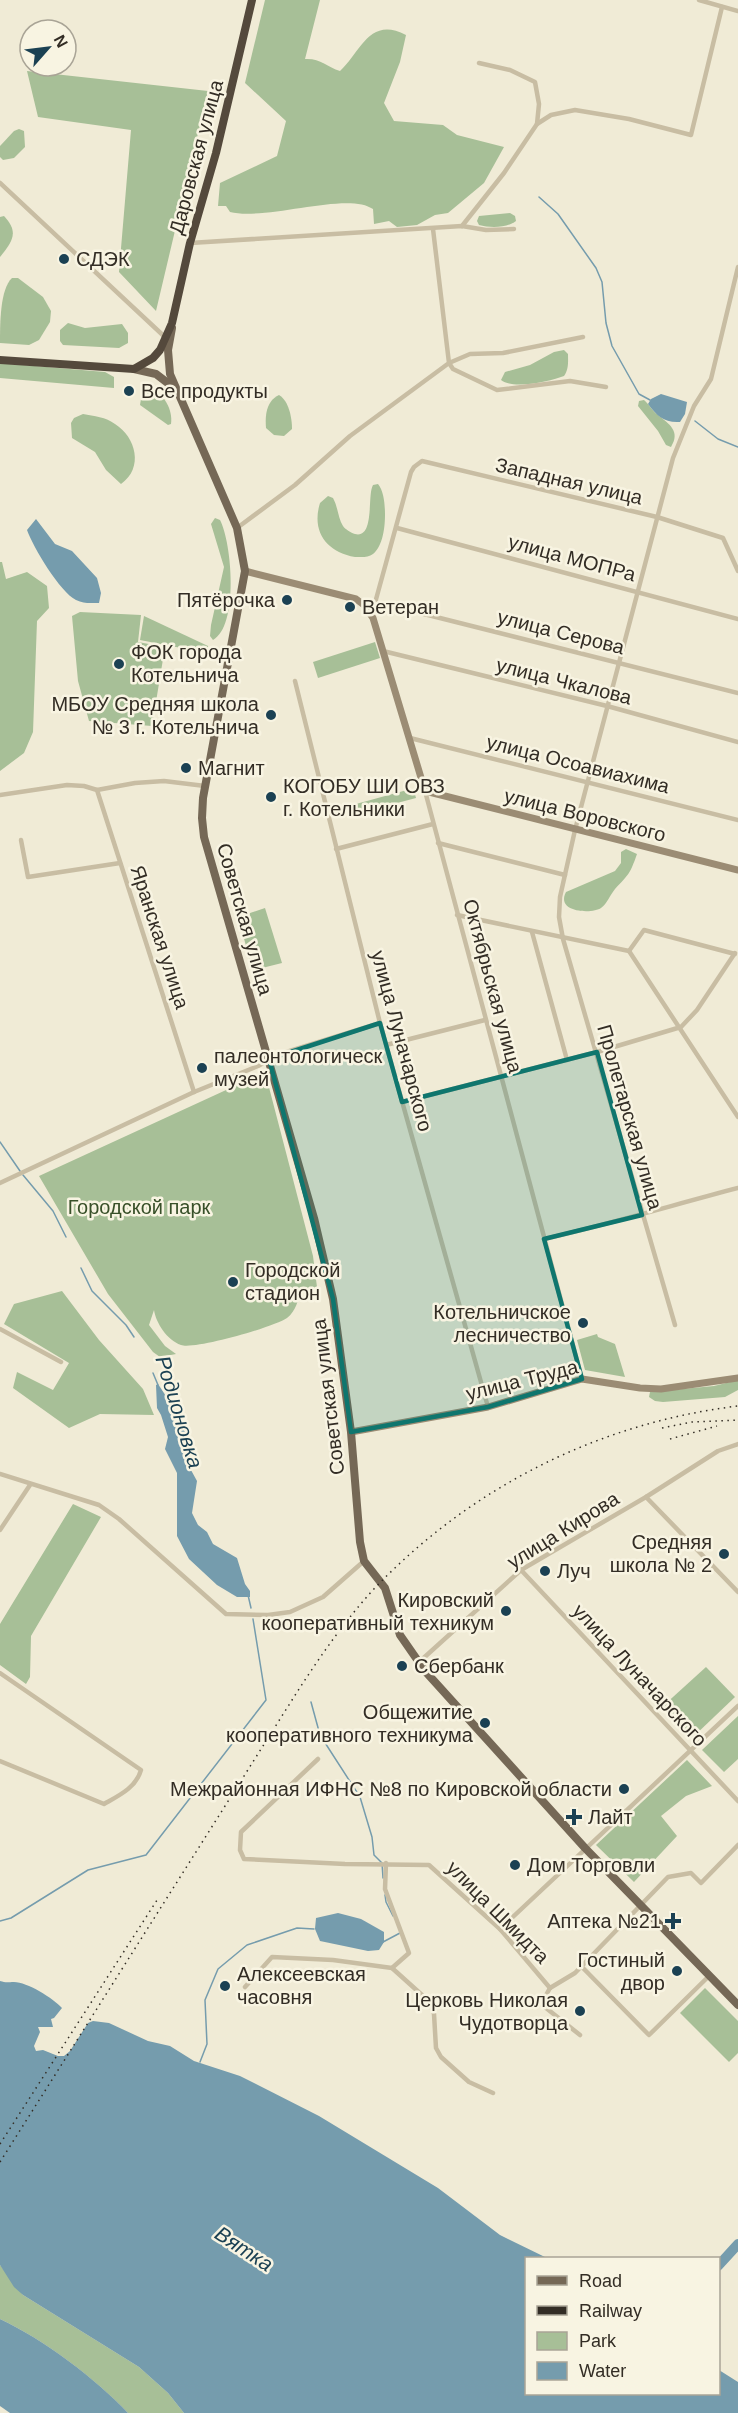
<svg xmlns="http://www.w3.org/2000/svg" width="738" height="2413" viewBox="0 0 738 2413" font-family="Helvetica,sans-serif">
<rect width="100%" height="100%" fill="#f0ebd6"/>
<!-- green -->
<g fill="#a7bf97">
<path d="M265 0H320L305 59C320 58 327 67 340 71 361 52 369 16 406 35L400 62 384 103 394 121 443 125 457 135 504 147 484 183 448 213 435 215 417 225 397 227 389 221 374 224 373 209C348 191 266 221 230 212L226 206H218L220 183 277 156 286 121 245 83Z"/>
<polygon points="27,71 208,91 156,311 119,272 131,130 38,117"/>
<polygon points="19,129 24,131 25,147 14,158 3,160 0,157 0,146 14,131"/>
<path d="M510 213 515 216 516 221C507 228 490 228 479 225L477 221 479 216Z"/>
<path d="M4 216C19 232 13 241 0 257V217Z"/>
<path d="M12 278H18L43 297 51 311 50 322 39 340 29 345 0 343C0 324 0 289 12 278Z"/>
<polygon points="68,323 85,328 122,324 128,333 128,343 119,348 63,345 60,341 60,330"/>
<path d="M564 350 568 354C568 361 569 369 564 376 551 381 513 390 501 380L505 372 530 365 554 352Z"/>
<polygon points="0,363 105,372 114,377 114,388 0,378"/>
<path d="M149 389C164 392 173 410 171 424L168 425 140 405 142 393Z"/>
<path d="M279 395C289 401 292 418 292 429L284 436 274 435 266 428C265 416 266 401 279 395Z"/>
<path d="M644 400C650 405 652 411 658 415 669 424 681 431 671 447L666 445 658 431 638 406 639 401Z"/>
<path d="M83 414C94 416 106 417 115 424 136 437 144 468 121 484L106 470 95 452 72 438 71 423 74 418Z"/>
<path d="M378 484C384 491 385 505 385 515 385 527 383 546 373 554 368 558 361 557 355 557 327 552 311 532 320 503L328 496 333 498C338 507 338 518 343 526 345 529 351 533 355 534 375 539 367 495 373 485Z"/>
<path d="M215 518 220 520C232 543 239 626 213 640L210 636 211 625 224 567 211 524Z"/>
<polygon points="0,562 2,562 6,579 27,572 47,586 49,608 37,621 33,732 24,753 0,771"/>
<polygon points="80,612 141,615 138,642 165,647 152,726 89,721 78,681 72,616"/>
<polygon points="144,616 208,646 207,653 140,640"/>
<polygon points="375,642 380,658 318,678 313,662"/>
<polygon points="407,790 408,793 414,791 416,798 359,813 356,804"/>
<path d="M626 849 637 854C630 874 629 874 615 889 610 895 607 904 601 908 593 914 555 913 566 892L615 871 621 863V852Z"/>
<polygon points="265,908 282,963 262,968 269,993 260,996 238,917"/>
<path d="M265 1072 313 1256 317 1287 301 1290C298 1300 296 1311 287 1318 274 1327 194 1350 181 1345 167 1340 156 1323 154 1310L149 1325 165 1346 176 1354 160 1357 153 1352 108 1294 39 1176Z"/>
<polygon points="62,1291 99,1340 143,1389 154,1415 100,1414 69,1428 13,1388 17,1372 53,1390 69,1363 4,1324 14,1304"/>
<polygon points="597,1334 598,1337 615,1344 625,1377 585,1370 577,1340"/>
<polygon points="738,1380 738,1390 725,1397 663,1402 655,1401 649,1397 650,1392 714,1386"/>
<polygon points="73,1504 101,1517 31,1636 30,1677 26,1684 0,1665 0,1624"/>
<polygon points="706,1667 735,1697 692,1738 662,1707"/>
<polygon points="738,1716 738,1759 724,1772 702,1750"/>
<polygon points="687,1760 712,1786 686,1796 661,1816 677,1836 634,1882 596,1845"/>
<polygon points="705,1988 738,2021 738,2053 729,2062 680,2013"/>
<path d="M0 2265 23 2295 139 2367 168 2393 184 2413H128C96 2379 43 2339 0 2319Z"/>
</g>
<!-- water -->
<g fill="#759cad">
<path d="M661 394 687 402 685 414 680 422C664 423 657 416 648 404L651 399Z"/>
<path d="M36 519 55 544 72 551 97 578 101 593 99 603C90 603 84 604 76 600 60 592 33 547 27 530Z"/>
<polygon points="158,1384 179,1416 188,1441 186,1461 197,1481 192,1513 198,1525 207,1532 213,1544 237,1558 245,1584 250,1591 250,1597 237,1597 217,1585 189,1559 177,1536 177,1473 165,1449 168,1437 161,1415 157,1408 156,1385"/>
<polygon points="338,1913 361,1919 384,1932 384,1942 379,1950 368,1951 320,1941 315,1929 316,1918"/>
<path d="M0 1981C6 1983 8 1982 14 1982 27 1982 53 1998 62 2008L54 2018 51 2019 53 2027H38L40 2032 34 2046 36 2051 43 2050 58 2056H64L70 2051 88 2023 93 2021 109 2023 148 2041 170 2046 194 2061 240 2076 319 2116 438 2188 500 2235 547 2258H526V2394H718L719 2370 738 2382V2413H184L168 2393 139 2367 23 2295 14 2287 0 2265Z"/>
<path d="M0 2319C43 2339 96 2379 128 2413H10L0 2406Z"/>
</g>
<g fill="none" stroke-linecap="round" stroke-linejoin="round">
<!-- stream -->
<g stroke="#759cad" stroke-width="1.5">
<polyline points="539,197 558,214 596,268 602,282 606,323 612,346 639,394 650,400"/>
<polyline points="695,421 718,439 738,447"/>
<polyline points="0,1142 20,1171"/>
<polyline points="23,1175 53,1211 66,1237"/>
<polyline points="81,1268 92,1291 126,1325 134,1337"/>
<polyline points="153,1373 158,1385"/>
<polyline points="248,1595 251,1608"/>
<polyline points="311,1702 320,1735 360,1797 372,1837 374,1855 382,1863 383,1878"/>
<polyline points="385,1895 386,1902 393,1916"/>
<polyline points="0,1921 11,1918 88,1870 146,1855 266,1700 253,1619"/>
<polyline points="383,1942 400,1933"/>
<polyline points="200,2062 207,2044 205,2000 218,1969 247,1945 297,1928 314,1929"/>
</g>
<!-- river -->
<polyline stroke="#759cad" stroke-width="10" points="718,2266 738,2244"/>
<!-- street -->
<g stroke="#c8bda3" stroke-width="4.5">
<polyline points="699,0 738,11"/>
<polyline points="479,63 510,70 535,82 539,104 537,124"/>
<polyline points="0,183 167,339"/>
<polyline points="462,226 504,173 537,124 551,115 575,110 629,119 691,135 722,7"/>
<polyline points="190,243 462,226 486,230 514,229"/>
<polyline points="583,337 503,353 470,354 449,363 453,369 497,390 570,381 606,387"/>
<polyline points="237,528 295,485 350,436 449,363 433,229"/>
<polyline points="397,528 738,619"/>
<polyline points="364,605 375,603 424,614 738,693"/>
<polyline points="371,613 375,603 411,472 414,467 422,461 657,517 723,538 738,571"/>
<polyline points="383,651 607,706 738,742"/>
<polyline points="295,681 380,1023 488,1407"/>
<polyline points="410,738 738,820"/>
<polyline points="97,790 194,1092"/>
<polyline points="425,791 582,1379"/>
<polyline points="0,795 67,785 84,786 97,790 135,783 164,781 205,786"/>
<polyline points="21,840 28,877 120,863"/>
<polyline points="438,843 565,875"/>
<polyline points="336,849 433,824"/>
<polyline points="457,915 629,951"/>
<polyline points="532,932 567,1060"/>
<polyline points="629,951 738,1117"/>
<polyline points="629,951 644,930 735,954"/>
<polyline points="386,1045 485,1020"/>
<polyline points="402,1102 597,1052 681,1027 697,1010 735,953"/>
<polyline points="0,1183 194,1092 258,1066 280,1054 380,1023"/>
<path d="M544 1239C610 1224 673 1205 738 1188"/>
<polyline points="675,1325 563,939 559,917 560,897 575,830 673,458 694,406 711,379 738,267"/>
<polyline points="0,1329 61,1362"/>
<polyline points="0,1474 99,1505 119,1519 226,1614 268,1615 290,1612 323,1597 364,1561"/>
<polyline points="646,1497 738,1592"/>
<polyline points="0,1530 30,1485"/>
<polyline points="521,1570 738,1801"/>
<polyline points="418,1663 521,1570 646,1497 718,1451 738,1444"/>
<path d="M0 1673 141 1770C136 1788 118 1796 104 1804L0 1761"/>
<polyline points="318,1759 241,1832 240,1850 244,1859 345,1864 429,1865 500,1929 550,1988"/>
<polyline points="386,1863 385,1889 409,1953 392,1968"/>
<polyline points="500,1929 738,1706"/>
<polyline points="582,1967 649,2035 710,1975"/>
<polyline points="245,1987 272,1957 333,1960 392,1968 422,1995 431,2006 434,2014 436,2048 441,2057 469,2082 493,2093"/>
<polyline points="550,1988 575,1973 668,1877 691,1873 701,1883 738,1845"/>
<polyline points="550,1988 541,2004 580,2035"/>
</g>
<!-- secondary -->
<g stroke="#9b8c74" stroke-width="7">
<polyline points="245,571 356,599 364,605 373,618 425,791 738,870"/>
<polyline points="351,1432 488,1407 582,1379 640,1388 661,1389 738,1378"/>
</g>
<!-- primary -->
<g stroke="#756856" stroke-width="8">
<polyline points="172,328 168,350 170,374 237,528 245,571 203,798 202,818 204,837 314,1218 333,1299 351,1432 360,1542 364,1561 385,1588 400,1635 425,1671 585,1848 738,2005"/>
<polyline points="134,369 156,374 173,387"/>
</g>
<!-- highway -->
<polyline stroke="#54493c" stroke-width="8" points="0,360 134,369 153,358 160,350 172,323 190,243 216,153 252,0"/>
<!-- rail -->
<g stroke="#332d25" stroke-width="1.5" stroke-dasharray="1.5 4.5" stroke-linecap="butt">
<polyline points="662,1428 692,1422 738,1420"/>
<polyline points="670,1439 717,1426"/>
<polyline points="0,2144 159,1897"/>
<path d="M0 2162 299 1689C321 1655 345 1621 372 1591 469 1488 598 1423 738 1406"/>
</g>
</g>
<!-- marked area -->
<path fill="#0f766e" fill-opacity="0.2" stroke="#0f766e" stroke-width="4.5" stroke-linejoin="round" d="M380 1023 402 1102 597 1052 642 1215 544 1239 582 1379 488 1407 351 1432 333 1299 269 1059Z"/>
<!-- markers -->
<g fill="#1b4153" stroke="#f8f4e2" stroke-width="2">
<circle cx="64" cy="259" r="6"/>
<circle cx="129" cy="391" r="6"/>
<circle cx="287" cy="600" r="6"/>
<circle cx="350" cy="607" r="6"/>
<circle cx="119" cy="664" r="6"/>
<circle cx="271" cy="715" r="6"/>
<circle cx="186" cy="768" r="6"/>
<circle cx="271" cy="797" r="6"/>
<circle cx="202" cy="1068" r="6"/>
<circle cx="233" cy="1282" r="6"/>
<circle cx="583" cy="1323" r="6"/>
<circle cx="724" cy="1554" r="6"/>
<circle cx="545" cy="1571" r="6"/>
<circle cx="506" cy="1611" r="6"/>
<circle cx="402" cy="1666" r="6"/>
<circle cx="485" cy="1723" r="6"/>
<circle cx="624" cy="1789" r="6"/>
<path d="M571 1808h6v6h6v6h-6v6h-6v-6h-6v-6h6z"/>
<circle cx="515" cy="1865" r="6"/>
<path d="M670 1912h6v6h6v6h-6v6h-6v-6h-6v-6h6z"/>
<circle cx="677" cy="1971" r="6"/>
<circle cx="225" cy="1986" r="6"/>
<circle cx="580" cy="2011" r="6"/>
</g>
<g text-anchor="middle" stroke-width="5" stroke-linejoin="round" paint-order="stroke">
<!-- street labels -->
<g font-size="20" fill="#332d25" stroke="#f8f4e2">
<text transform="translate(196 157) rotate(-75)" y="7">Даровская улица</text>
<text transform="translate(569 481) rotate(13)" y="7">Западная улица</text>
<text transform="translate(572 558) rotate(15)" y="7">улица МОПРа</text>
<text transform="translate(561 632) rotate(14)" y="7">улица Серова</text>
<text transform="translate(564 681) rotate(14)" y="7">улица Чкалова</text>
<text transform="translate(578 764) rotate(14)" y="7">улица Осоавиахима</text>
<text transform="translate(585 815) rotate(14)" y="7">улица Воровского</text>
<text transform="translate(245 919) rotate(74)" y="7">Советская улица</text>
<text transform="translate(160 937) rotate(72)" y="7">Яранская улица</text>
<text transform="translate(493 986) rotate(75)" y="7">Октябрьская улица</text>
<text transform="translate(402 1041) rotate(75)" y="7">улица Луначарского</text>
<text transform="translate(630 1117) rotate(74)" y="7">Пролетарская улица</text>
<text transform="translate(522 1380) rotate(-14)" y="7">улица Труда</text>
<text transform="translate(328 1397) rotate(-97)" y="7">Советская улица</text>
<text transform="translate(563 1530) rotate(-32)" y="7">улица Кирова</text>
<text transform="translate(640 1675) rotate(47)" y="7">улица Луначарского</text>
<text transform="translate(498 1912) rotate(45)" y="7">улица Шмидта</text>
</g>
<!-- poi labels -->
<g font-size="20" fill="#332d25" stroke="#f8f4e2" text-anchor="start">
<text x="76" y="266">СДЭК</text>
<text x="141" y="398">Все продукты</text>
<text x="275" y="607" text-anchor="end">Пятёрочка</text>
<text x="362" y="614">Ветеран</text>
<text x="131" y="659">ФОК города<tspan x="131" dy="23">Котельнича</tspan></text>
<text x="259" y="711" text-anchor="end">МБОУ Средняя школа<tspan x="259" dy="23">№ 3 г. Котельнича</tspan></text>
<text x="198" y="775">Магнит</text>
<text x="283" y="793">КОГОБУ ШИ ОВЗ<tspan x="283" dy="23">г. Котельники</tspan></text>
<text x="214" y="1063">палеонтологическ<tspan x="214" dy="23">музей</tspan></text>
<text x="245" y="1277">Городской<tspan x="245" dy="23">стадион</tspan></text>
<text x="571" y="1319" text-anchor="end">Котельничское<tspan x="571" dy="23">лесничество</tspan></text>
<text x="712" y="1549" text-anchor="end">Средняя<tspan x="712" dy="23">школа № 2</tspan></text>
<text x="557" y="1578">Луч</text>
<text x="494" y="1607" text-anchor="end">Кировский<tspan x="494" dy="23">кооперативный техникум</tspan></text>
<text x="414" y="1673">Сбербанк</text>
<text x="473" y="1719" text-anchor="end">Общежитие<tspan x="473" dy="23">кооперативного техникума</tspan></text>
<text x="612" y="1796" text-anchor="end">Межрайонная ИФНС №8 по Кировской области</text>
<text x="588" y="1824">Лайт</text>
<text x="527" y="1872">Дом Торговли</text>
<text x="661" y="1928" text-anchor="end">Аптека №21</text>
<text x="665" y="1967" text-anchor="end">Гостиный<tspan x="665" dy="23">двор</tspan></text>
<text x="237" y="1981">Алексеевская<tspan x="237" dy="23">часовня</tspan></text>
<text x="568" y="2007" text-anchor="end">Церковь Николая<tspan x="568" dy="23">Чудотворца</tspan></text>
</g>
<!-- park labels -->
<g font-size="20" fill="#385029" stroke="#f8f4e2">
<text x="139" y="1214">Городской парк</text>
</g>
<!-- water labels -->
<g font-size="21" font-style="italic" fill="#1b4153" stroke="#f8f4e2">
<text transform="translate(179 1412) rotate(73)" y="7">Родионовка</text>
<text transform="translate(244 2249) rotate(33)" y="7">Вятка</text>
</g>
</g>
<!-- legend -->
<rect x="525" y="2257" width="195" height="138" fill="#f8f4e2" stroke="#a9a496" stroke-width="1.5"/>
<rect x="537" y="2276" width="30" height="9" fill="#756856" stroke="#a9a496" stroke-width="1.5"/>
<text x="579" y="2287" font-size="18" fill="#332d25">Road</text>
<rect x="537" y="2306" width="30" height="9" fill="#332d25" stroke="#a9a496" stroke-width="1.5"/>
<text x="579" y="2317" font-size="18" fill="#332d25">Railway</text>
<rect x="537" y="2332" width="30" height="18" fill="#a7bf97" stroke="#a9a496" stroke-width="1.5"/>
<text x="579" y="2347" font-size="18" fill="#332d25">Park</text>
<rect x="537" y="2362" width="30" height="18" fill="#759cad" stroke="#a9a496" stroke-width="1.5"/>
<text x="579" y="2377" font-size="18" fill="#332d25">Water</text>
<!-- north arrow -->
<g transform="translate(48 48) rotate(62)"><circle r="28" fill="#f8f4e2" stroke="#a9a496" stroke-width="1.5"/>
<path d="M0-4.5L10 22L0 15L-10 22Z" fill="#1b4153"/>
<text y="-9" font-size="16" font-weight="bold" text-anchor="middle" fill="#332d25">N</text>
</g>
</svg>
